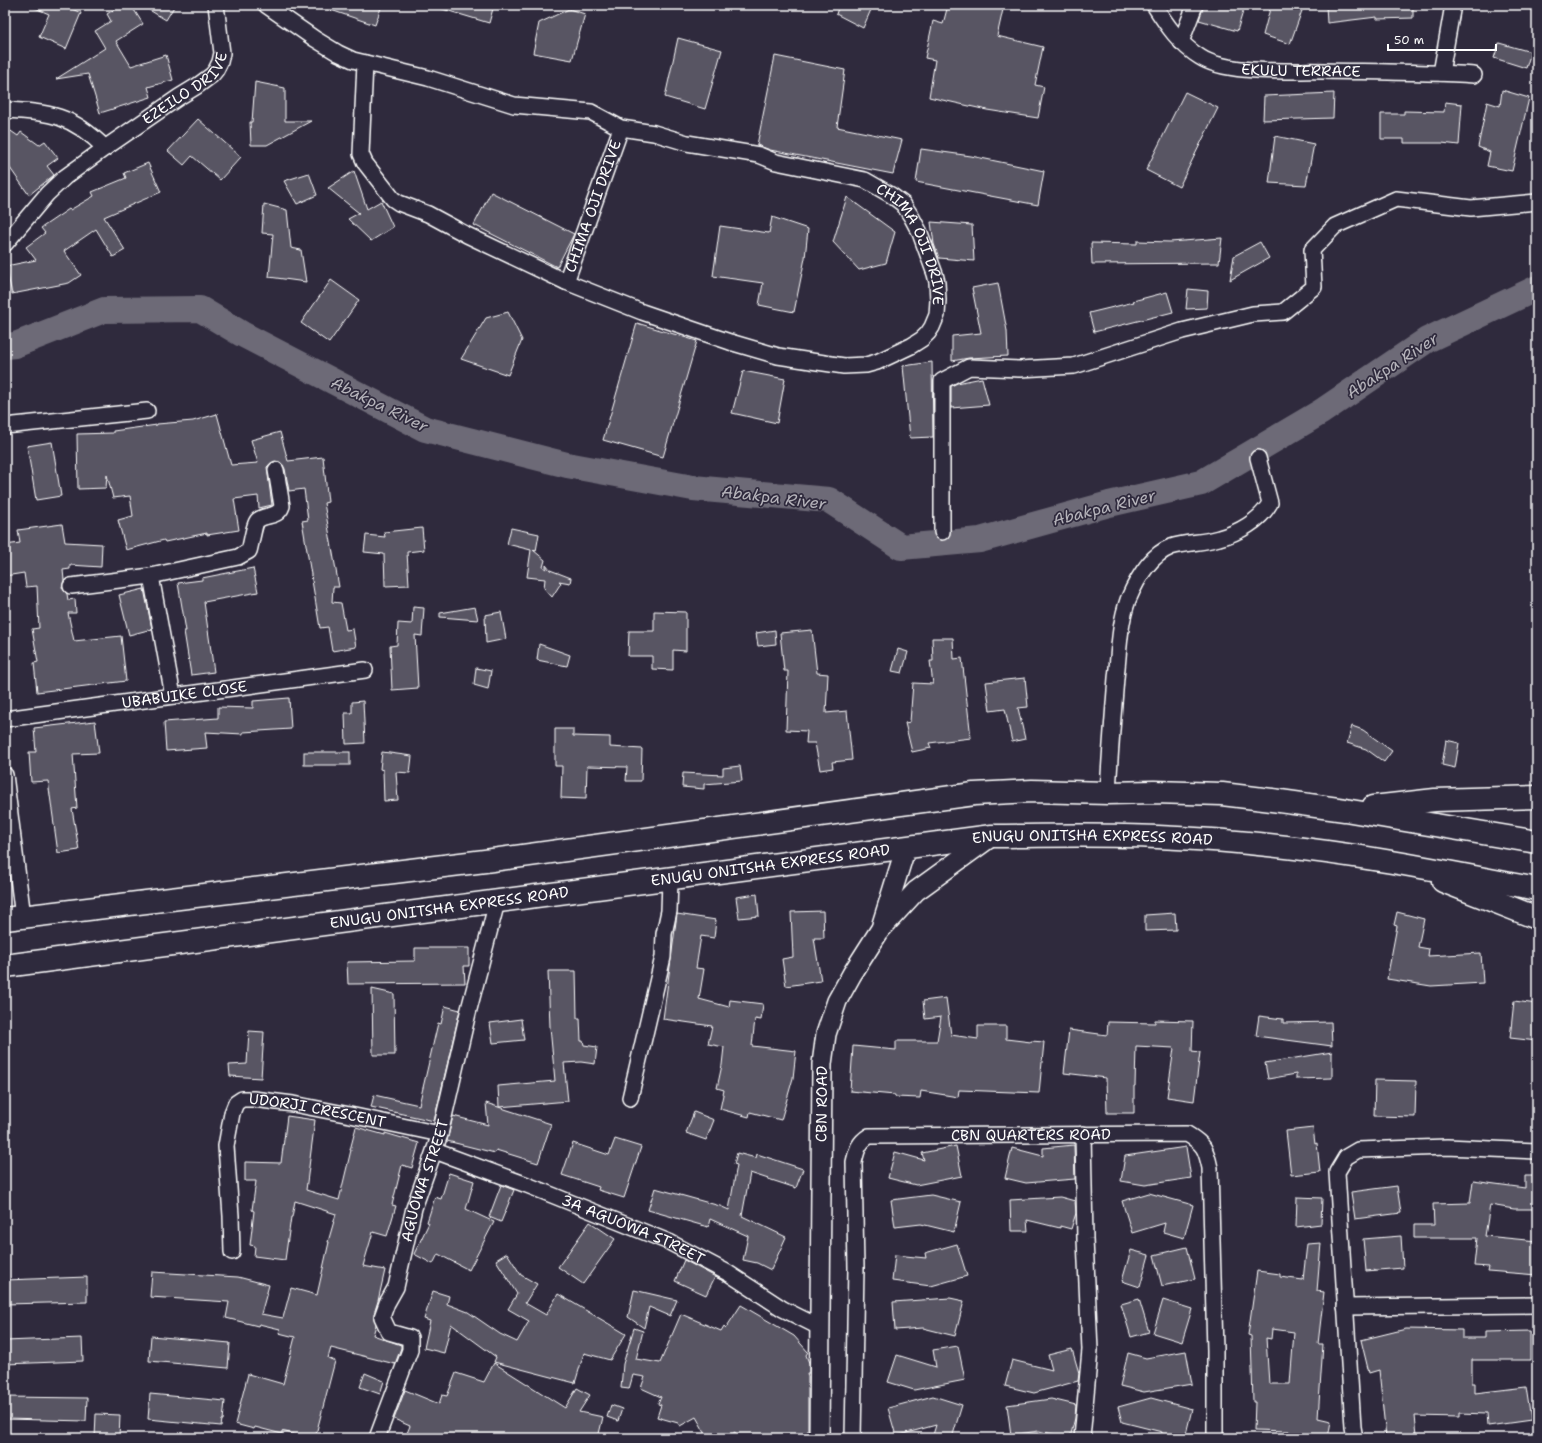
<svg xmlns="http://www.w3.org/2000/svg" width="1542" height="1443" viewBox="0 0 1542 1443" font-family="'Shantell Sans',sans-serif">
<rect width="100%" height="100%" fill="#2f2a3d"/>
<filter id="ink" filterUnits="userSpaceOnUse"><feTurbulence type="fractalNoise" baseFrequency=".025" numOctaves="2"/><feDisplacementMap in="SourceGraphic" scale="8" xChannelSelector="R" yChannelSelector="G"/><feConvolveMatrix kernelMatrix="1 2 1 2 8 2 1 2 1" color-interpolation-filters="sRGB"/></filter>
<g filter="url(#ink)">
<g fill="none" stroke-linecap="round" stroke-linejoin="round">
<!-- river -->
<polyline stroke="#6d6a77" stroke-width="26" points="5,346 15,345 104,310 200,309 242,334 425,429 567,465 693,488 829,500 901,547 980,540 1109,504 1201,483 1321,412 1427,340 1537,288"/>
</g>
<!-- building -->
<g fill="#595564" stroke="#fff" fill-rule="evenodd">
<polygon points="28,5 63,5 81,13 66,49 39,37 49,14"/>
<polygon points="121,5 131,5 143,24 116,41 131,66 166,55 173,80 148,87 151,97 100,113 88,74 56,79 105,48 95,31 111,21 107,14"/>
<polygon points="141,5 175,5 166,20"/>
<polygon points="323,5 382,5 375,25 322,7"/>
<polygon points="440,5 494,5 489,23 439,8"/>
<polygon points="839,5 873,5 863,28 836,14"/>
<polygon points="948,5 1004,5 997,36 1043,47 1035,85 1044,87 1038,118 987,110 929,97 935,60 925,58 933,21 943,24"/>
<polygon points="1204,5 1245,5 1237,31 1199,20"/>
<polygon points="1271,5 1304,5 1290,44 1263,35"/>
<polygon points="1326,5 1413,5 1413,18 1377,19 1377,17 1327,23"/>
<polygon points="569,9 585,14 572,60 533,53 539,23"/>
<polygon points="678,38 722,50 705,109 665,97"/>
<polygon points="1499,43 1531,52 1526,68 1494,58"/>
<polygon points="775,56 845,70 837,127 902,140 893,174 770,150 757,145"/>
<polygon points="255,82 285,88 285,121 311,121 267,145 251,145 250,122 252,122"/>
<polygon points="1502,90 1529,98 1512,171 1487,166 1490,152 1478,147 1487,102 1500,106"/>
<polygon points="1185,92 1218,108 1179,187 1146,170"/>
<polygon points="1334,93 1333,118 1263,120 1264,96"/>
<polygon points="1445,102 1462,104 1459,145 1442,143 1404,143 1404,139 1381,139 1381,114 1404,114 1404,111 1444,112"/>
<polygon points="198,119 241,157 220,180 192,156 184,165 168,151"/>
<polygon points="5,127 18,136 21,132 39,145 45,141 58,158 47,166 54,175 29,195 5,161"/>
<polygon points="1275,136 1314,144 1306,185 1269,183"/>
<polygon points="921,149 971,156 1044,171 1038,205 916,182"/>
<polygon points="148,163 161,192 104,217 125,250 113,257 96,229 64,251 81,275 69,283 12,294 6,266 36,260 26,247 45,233 41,228 69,209 70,210 94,196 92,192 126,178 124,173"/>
<polygon points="354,171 367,209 381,201 393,227 371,241 348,219 359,213 328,188"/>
<polygon points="309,173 317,195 297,204 284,181"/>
<polygon points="491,192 574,234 557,267 474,225"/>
<polygon points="847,197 895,232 886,263 859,270 833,242"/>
<polygon points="264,204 287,210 291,248 301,250 306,282 269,277 273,234 262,233"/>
<polygon points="772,217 808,229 805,258 794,312 759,305 763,283 713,276 720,226 769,233"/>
<polygon points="931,222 972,225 974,261 939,258 934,244"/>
<polygon points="1222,238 1219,263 1092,264 1091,243 1137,244 1137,241 1170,242"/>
<polygon points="1260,242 1269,258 1230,280 1234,256"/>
<polygon points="331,280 359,300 329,343 301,323"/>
<polygon points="998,283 1007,331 1008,356 969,358 952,361 952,336 981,333 972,288"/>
<polygon points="1188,289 1208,291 1207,308 1186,309"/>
<polygon points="1167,292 1173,312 1094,332 1089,313 1134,302 1133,301"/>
<polygon points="508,312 522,340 508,375 461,359 486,318"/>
<polygon points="637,323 697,341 663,457 603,440"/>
<polygon points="932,362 933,437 910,438 903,366"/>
<polygon points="743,371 785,379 777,423 732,413"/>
<polygon points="982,378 989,405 951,408 951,386 957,383"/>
<polygon points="217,414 231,465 258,463 251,440 280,432 288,461 323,457 328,502 324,503 339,587 333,587 332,602 341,603 346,630 353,629 356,647 332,651 328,627 320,628 302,521 308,520 304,489 289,491 285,469 283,465 280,462 275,461 271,463 267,467 272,505 259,508 258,496 234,499 239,530 207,535 207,533 165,542 164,540 126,550 118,520 133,516 130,496 113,498 107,475 106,488 78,489 77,434 113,433 113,431 157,425 157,424 193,421"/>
<polygon points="52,442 61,496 36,500 27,446"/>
<polygon points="62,524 65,542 102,544 101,567 70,565 70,569 63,570 64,580 62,587 64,591 67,594 68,600 75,599 76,613 68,613 74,641 121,636 126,681 37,692 34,663 38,662 32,629 39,628 37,586 26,587 24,573 5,576 5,545 20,543 18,530"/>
<polygon points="422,528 424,550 407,552 409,585 385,586 384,554 364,552 366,535 385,537 384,532"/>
<polygon points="511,528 539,534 536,551 533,550 545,560 543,567 546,569 546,565 550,570 571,578 570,583 559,581 561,583 552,597 544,588 545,579 527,577 531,550 507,544"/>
<polygon points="253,568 258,592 204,602 214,672 191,675 184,631 186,631 178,583 202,580 202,578"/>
<polygon points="144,589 152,629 129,635 119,595"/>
<polygon points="413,607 424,608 422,636 415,635 418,688 392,690 390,646 397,645 398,623 412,624"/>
<polygon points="475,607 478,620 440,617 440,613"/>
<polygon points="654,611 686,612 686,651 673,650 673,670 652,669 652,656 628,656 629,631 654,631"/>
<polygon points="501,612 506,639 486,643 485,615"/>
<polygon points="775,630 776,644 758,646 756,633"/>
<polygon points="812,630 817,673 828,674 826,713 847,711 852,760 832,762 833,768 820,770 815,743 806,743 807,731 786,730 788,671 784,671 780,633"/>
<polygon points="932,638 953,638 954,659 962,658 971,738 929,743 931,748 912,752 905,723 910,722 913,683 933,684 930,661 933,661"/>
<polygon points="539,644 570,655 567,666 537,660"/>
<polygon points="898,649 908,652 902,673 892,671"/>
<polygon points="476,668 491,671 488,689 474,685"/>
<polygon points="1025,678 1028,707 1018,708 1025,739 1012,742 1005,709 990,711 986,682"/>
<polygon points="289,698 291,729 243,732 243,734 205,732 207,748 166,751 164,722 218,718 218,707 253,708 253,701"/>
<polygon points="363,701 365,743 346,744 345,713 352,713 352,702"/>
<polygon points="95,721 99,753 73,754 77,808 72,809 79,850 58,853 48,781 31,782 29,752 36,752 34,728"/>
<polygon points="1352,726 1363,730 1392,751 1384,762 1366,749 1347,743"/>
<polygon points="555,729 573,729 573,736 610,737 610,747 642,749 641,781 626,781 627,767 587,766 586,799 561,798 562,766 555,766"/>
<polygon points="1446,740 1459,743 1455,768 1442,765"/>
<rect x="304" y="752" width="46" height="13"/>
<polygon points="382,752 412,756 410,773 396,772 398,800 384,801 383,770 380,769"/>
<polygon points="740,766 742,781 704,784 704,789 682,787 683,773 723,775 723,768"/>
<polygon points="757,894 759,916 739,918 736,897"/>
<polygon points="823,911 824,938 814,938 821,981 786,986 782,959 793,957 791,912"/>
<polygon points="1397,912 1424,919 1418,947 1429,949 1428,956 1481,953 1483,983 1431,986 1387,979 1397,926 1394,925"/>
<polygon points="1175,913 1176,930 1145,931 1145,915"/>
<polygon points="677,914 716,920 714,938 701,936 696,968 704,969 699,999 729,1007 730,1000 763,1004 761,1020 755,1019 752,1046 796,1051 793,1078 781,1120 750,1112 749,1117 720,1109 724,1090 717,1088 722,1065 724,1047 708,1044 712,1026 663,1019"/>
<polygon points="415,948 469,948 469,966 464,966 465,983 348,984 347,962 415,961"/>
<polygon points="548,971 576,971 577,1018 580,1018 581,1041 583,1041 584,1045 597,1047 595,1064 581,1062 564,1063 568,1101 499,1107 498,1086 555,1081 550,1027"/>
<polygon points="372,989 394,994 395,1055 373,1055"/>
<polygon points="946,998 951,1035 978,1039 978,1026 1006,1026 1006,1039 1031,1042 1031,1041 1044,1042 1039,1093 959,1090 958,1097 921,1091 920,1098 895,1097 895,1095 850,1091 853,1046 896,1050 896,1041 937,1041 941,1017 925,1019 923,1001"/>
<polygon points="1514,1001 1537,1004 1537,1041 1510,1038"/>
<polygon points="445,1006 460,1010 434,1121 371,1107 374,1095 419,1105 438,1023 441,1024"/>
<polygon points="1259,1016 1283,1019 1283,1023 1331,1022 1332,1046 1256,1036"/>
<polygon points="521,1019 524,1040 493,1043 490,1023"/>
<polygon points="1155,1020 1193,1021 1192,1051 1200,1052 1194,1101 1167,1097 1174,1048 1136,1046 1135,1086 1134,1086 1134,1113 1107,1113 1106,1078 1064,1073 1069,1030 1107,1035 1108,1022 1155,1023"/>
<polygon points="249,1031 264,1032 261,1078 230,1076 229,1065 247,1064"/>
<polygon points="1332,1052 1332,1078 1296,1079 1296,1074 1268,1079 1265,1063"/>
<polygon points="1375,1080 1416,1081 1415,1117 1374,1116"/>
<polygon points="486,1103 551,1124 538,1163 496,1150 495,1153 447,1141 453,1116 488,1125"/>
<polygon points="694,1112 714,1120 706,1140 686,1133"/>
<polygon points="287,1116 315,1120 306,1190 339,1200 351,1150 350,1150 356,1127 385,1135 385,1133 419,1143 412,1168 402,1165 392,1205 396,1206 387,1236 373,1232 363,1266 385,1270 378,1301 374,1314 376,1325 373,1335 401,1345 401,1348 395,1364 331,1348 328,1358 335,1361 315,1438 307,1438 282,1431 282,1434 255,1427 254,1429 235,1424 248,1374 283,1384 295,1337 279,1333 280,1329 259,1324 258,1326 226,1318 229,1302 150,1297 152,1272 238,1277 269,1285 261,1314 283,1318 291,1288 317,1295 329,1242 328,1242 336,1214 295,1201 292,1217 291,1217 285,1260 254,1256 255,1246 250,1245 254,1211 252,1210 256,1181 245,1181 245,1162 281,1163"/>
<polygon points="1313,1128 1315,1144 1317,1143 1320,1172 1291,1175 1286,1131"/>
<polygon points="615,1139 641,1147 624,1198 598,1190 599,1187 562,1175 573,1143 609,1155"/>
<polygon points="1074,1145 1075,1179 1026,1183 1005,1178 1012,1148 1043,1156 1043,1148"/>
<polygon points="956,1146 962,1176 916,1185 888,1178 895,1152 924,1160 922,1153"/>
<polygon points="1186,1147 1191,1178 1145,1185 1121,1181 1125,1156"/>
<polygon points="737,1153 756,1158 757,1154 803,1169 796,1188 750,1173 742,1216 786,1237 771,1270 757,1263 743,1260 748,1236 710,1219 708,1227 648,1210 655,1188 720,1206 729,1210 737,1165 734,1164"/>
<polygon points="449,1173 474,1181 466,1209 494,1222 469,1270 438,1254 433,1264 414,1254 429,1223 427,1222 435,1197 441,1199"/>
<polygon points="1525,1176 1537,1176 1537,1209 1514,1209 1490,1205 1485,1236 1537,1241 1537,1275 1488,1271 1489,1267 1474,1266 1477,1238 1414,1238 1414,1225 1434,1225 1433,1204 1470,1203 1473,1181 1525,1188"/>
<polygon points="501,1185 514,1190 501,1222 489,1217"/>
<polygon points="1397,1186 1401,1213 1355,1219 1351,1192"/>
<polygon points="1149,1193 1193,1205 1184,1238 1163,1232 1165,1223 1132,1233 1122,1201"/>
<polygon points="931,1195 961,1202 954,1232 921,1224 895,1227 891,1200"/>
<polygon points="1060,1197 1075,1201 1076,1213 1071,1229 1060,1226 1060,1228 1027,1220 1028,1231 1011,1231 1010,1200"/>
<polygon points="1297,1197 1322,1198 1321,1224 1296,1227"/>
<polygon points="590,1222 615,1239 583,1284 558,1267"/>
<polygon points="1401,1236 1403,1268 1366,1271 1363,1239"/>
<path d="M1321 1243 1317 1291 1324 1292 1318 1344H1323L1318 1418 1331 1421 1328 1438H1288L1289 1431 1254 1430 1255 1402H1253L1251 1336 1248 1335 1257 1271 1280 1274V1277L1303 1280 1307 1244ZM1272 1329 1294 1332 1290 1384H1269L1266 1338 1271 1339Z"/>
<polygon points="957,1244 967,1276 931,1286 892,1281 895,1255 926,1258 925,1253"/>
<polygon points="1187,1247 1195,1279 1162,1286 1154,1255"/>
<polygon points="1131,1250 1149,1255 1140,1287 1122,1281"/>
<polygon points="507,1253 521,1275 537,1284 525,1303 546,1315 558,1294 626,1334 610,1360 584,1353 575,1383 494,1362 496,1357 451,1324 444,1353 424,1348 430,1321 424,1319 433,1291 449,1296 447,1304 468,1312 500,1334 517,1342 529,1321 508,1309 517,1294 496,1260"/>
<polygon points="684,1260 723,1281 724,1281 715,1277 706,1295 675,1281"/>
<polygon points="87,1277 87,1302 5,1304 5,1280"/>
<polygon points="634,1290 677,1300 670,1316 649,1307 644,1328 628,1317"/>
<polygon points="950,1298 964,1301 955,1336 923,1328 895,1330 893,1302"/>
<polygon points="1139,1299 1149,1332 1131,1337 1121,1304"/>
<polygon points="1163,1300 1192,1309 1182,1342 1153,1333"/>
<polygon points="741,1305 794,1336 808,1352 806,1355 809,1363 809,1373 807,1373 808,1377 808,1438 737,1438 735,1432 725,1438 708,1438 696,1417 680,1426 678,1423 657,1417 661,1405 658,1404 661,1397 641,1388 645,1377 633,1375 629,1389 621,1388 623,1364 634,1328 643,1331 636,1359 660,1363 681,1314 721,1331 724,1326 726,1328"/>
<polygon points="1406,1329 1462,1330 1462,1338 1485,1338 1485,1332 1530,1331 1530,1360 1472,1360 1472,1383 1475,1383 1475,1393 1526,1387 1531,1420 1488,1426 1487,1414 1459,1413 1459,1417 1415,1416 1417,1435 1386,1438 1379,1370 1369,1373 1361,1340"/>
<polygon points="151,1336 230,1343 228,1368 149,1361"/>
<polygon points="82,1338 83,1361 5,1364 5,1341"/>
<polygon points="958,1346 965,1380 914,1390 888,1382 897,1355 936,1367 933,1350"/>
<polygon points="1072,1349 1079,1373 1078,1381 1034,1393 1005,1386 1012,1360 1052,1370 1048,1355"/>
<polygon points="1186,1351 1192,1384 1144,1392 1120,1386 1128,1353 1146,1358"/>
<polygon points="494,1363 565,1408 577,1388 590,1395 579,1412 603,1417 598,1438 405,1438 410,1426 394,1419 405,1390 439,1404 442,1395 447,1396 456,1373 484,1382"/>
<polygon points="365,1373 384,1381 380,1394 360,1387"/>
<polygon points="150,1394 225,1401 223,1420 222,1420 221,1426 148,1419"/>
<polygon points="933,1396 962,1405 952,1438 942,1438 933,1435 936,1425 896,1436 888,1408"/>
<polygon points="5,1397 87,1398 86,1421 5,1419"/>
<polygon points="1151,1398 1192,1409 1185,1438 1161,1438 1162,1432 1122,1422 1118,1407"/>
<polygon points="1051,1399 1076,1405 1075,1418 1070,1438 1039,1431 1011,1435 1007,1405"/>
<polygon points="611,1405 622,1409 618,1421 607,1417"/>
<polygon points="96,1414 120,1415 119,1438 95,1438"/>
</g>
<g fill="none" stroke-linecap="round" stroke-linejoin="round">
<!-- minor casing -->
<g stroke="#fff" stroke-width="18">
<g id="minor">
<path id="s1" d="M266 5 315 39 338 53 353 60 428 78 514 105 591 112 621 128 654 133 687 143 759 155 776 162 865 180 891 195 903 204 911 216 920 233 935 274 937 282 938 300 937 315 932 327 928 333 922 339 911 346 877 362 866 365 844 366 778 356 730 342 642 312 566 282 621 128"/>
<path id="s2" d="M1154 5C1166 24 1180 45 1200 57 1227 75 1292 70 1325 71 1375 72 1424 72 1474 75"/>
<polyline points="1181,42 1195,5"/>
<polyline points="365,63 361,154 365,163 393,199 399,203 428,214 467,235 566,282"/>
<polyline points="1441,73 1453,5"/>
<path d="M5 110C50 112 72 115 105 148L65 177 47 194 5 244"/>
<path id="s3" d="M105 148 179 97 197 86 212 75 216 70 220 62 222 53 216 5"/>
<polyline points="5,426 147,411"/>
<polyline points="942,532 942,381 969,367 1020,369 1074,366 1182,331 1253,314 1283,312 1314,287 1312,250 1335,226 1396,199 1471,208 1537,202"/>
<polyline points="151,576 173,696"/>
<path d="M71 586 151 576 238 557 249 551C251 545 254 523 258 520 266 514 278 518 282 506L276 470"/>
<path id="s4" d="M5 719 365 670"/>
<polyline points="5,775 23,917"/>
<path d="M1108 793C1110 754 1113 716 1116 678 1119 652 1119 625 1128 600 1136 581 1150 555 1171 547 1186 542 1203 543 1219 538 1238 533 1260 521 1270 503L1258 458"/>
<polyline points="630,1098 663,957 664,934 669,911 670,880"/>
<path id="s5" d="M435 1151 527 1185 669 1242 728 1273 783 1309 821 1328"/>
<path id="s6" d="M232 1252 231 1216 226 1146 232 1113 236 1103 242 1099H253L293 1104 350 1115 440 1134"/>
<polyline points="1345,1307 1537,1305"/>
<path id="s7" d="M377 1438 410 1350V1338L389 1332 382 1317 387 1303 396 1287 414 1208 440 1134 468 1013 497 902"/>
<path id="s8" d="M853 1438 856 1268 854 1162C857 1150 858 1143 869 1136L1187 1134C1204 1144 1206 1149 1210 1168L1215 1350V1438"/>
<polyline points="1082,1438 1090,1350 1085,1239 1083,1134"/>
<polyline points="1355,1438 1353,1427 1337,1172 1346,1157 1358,1150 1447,1147 1537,1151"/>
</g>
</g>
<!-- major casing -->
<g stroke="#fff" stroke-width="22">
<g id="major">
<polyline points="882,924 906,847"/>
<path id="s9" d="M819 1438 822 1064 826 1034 837 1001 852 974 880 930 916 891 992 836"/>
</g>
</g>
<!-- highway casing -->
<g stroke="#fff" stroke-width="25">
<g id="highway">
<polyline points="1373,807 1435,800 1537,797"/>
<polyline points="1443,881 1537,918"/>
<polyline points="5,919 485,861 974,794 1032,791 1108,793 1154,792 1222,794 1280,801 1345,810 1537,842"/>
<path id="s10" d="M5 966 992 836C1047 836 1103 834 1158 837 1236 840 1315 849 1392 862 1440 870 1489 880 1537 889"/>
</g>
</g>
<!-- minor -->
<use href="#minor" stroke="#2f2a3d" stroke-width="15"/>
<!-- major -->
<use href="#major" stroke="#2f2a3d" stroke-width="19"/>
<!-- highway -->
<use href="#highway" stroke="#2f2a3d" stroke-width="22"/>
</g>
</g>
<g text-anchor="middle" stroke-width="3.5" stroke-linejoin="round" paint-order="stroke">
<!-- street labels -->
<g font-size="15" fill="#fff" stroke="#2f2a3d">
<text dy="5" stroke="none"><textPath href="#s2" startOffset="173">EKULU TERRACE</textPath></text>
<text dy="5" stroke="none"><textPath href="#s3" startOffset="101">EZEILO DRIVE</textPath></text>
<text dy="5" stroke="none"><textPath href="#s1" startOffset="1280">CHIMA OJI DRIVE</textPath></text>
<text dy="5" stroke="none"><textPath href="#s1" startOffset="716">CHIMA OJI DRIVE</textPath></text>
<text dy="5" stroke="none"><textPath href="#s4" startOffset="181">UBABUIKE CLOSE</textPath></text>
<text dy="5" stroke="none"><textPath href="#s10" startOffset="1096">ENUGU ONITSHA EXPRESS ROAD</textPath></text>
<text dy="5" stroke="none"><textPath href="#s10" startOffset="772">ENUGU ONITSHA EXPRESS ROAD</textPath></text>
<text dy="5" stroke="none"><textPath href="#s10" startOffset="448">ENUGU ONITSHA EXPRESS ROAD</textPath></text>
<text dy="5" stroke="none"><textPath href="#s9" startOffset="334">CBN ROAD</textPath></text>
<text dy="5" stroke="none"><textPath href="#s6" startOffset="234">UDORJI CRESCENT</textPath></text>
<text dy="5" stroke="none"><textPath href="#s8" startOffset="469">CBN QUARTERS ROAD</textPath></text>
<text dy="5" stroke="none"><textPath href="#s7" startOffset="288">AGUOWA STREET</textPath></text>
<text dy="5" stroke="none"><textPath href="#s5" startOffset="213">3A AGUOWA STREET</textPath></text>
</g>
<!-- water labels -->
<g font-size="16" font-style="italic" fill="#b6b4bb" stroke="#2f2a3d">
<text transform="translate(1392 365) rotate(-33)" y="6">Abakpa River</text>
<text transform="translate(380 404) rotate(26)" y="6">Abakpa River</text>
<text transform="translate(774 497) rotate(7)" y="6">Abakpa River</text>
<text transform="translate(1104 507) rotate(-14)" y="6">Abakpa River</text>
</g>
</g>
<!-- margin -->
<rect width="1542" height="1443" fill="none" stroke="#2f2a3d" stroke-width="20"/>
<rect x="10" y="10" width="1522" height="1423" fill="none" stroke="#fff" stroke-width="1.5" filter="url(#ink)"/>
<!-- scale -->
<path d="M1388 44v6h108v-6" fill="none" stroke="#ffffff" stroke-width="2"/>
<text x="1394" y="44" font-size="12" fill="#ffffff" stroke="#2f2a3d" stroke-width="3" paint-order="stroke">50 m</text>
</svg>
